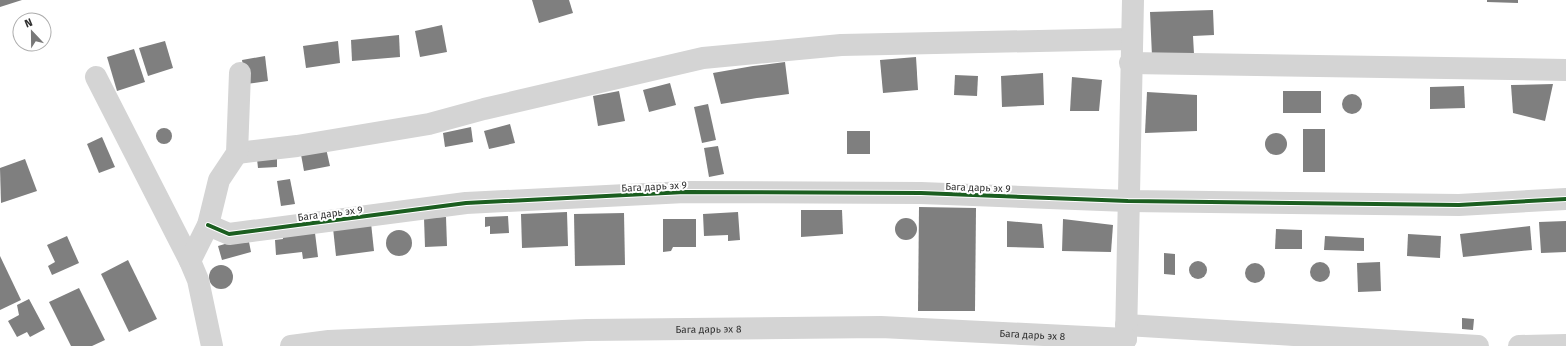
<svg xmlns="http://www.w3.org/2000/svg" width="1566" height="346" viewBox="0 0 1566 346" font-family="'Fira Sans',sans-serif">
<rect width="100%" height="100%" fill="#fff"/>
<!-- building -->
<g fill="#7f7f7f">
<polygon points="0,0 22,0 0,7"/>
<polygon points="532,0 569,0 573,13 539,23"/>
<polygon points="1487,0 1518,0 1518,3 1487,2"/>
<polygon points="1213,10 1214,35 1193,36 1194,54 1152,56 1150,12"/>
<polygon points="442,25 447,52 420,57 415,31"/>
<polygon points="399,35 400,57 352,61 351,40"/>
<polygon points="165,41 173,68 148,76 139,48"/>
<polygon points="338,41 340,63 306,68 303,46"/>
<polygon points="134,49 145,82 117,91 107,57"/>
<polygon points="265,56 268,81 246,84 242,60"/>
<polygon points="916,57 918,90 883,93 880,60"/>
<polygon points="785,62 789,94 757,98 721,104 713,73 753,66"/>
<polygon points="1043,73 1044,105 1002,107 1001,76"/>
<polygon points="955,75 978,76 977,96 954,95"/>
<polygon points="1072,77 1102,80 1099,111 1070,111"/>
<polygon points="670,83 676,105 649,112 643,90"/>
<polygon points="1553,84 1545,121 1513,113 1511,85"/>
<polygon points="1464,86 1465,108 1430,109 1430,87"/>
<polygon points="619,91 625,121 598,126 593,96"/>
<rect x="1283" y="91" width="38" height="22"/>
<polygon points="1147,92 1197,95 1197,131 1145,133"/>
<circle cx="1352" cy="104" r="10"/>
<polygon points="708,104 716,140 702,143 694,107"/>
<polygon points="510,124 515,143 489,149 484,131"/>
<polygon points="471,127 473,142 445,147 443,133"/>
<circle cx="164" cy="136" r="8"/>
<rect x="1303" y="129" width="22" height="43"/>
<rect x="847" y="131" width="23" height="23"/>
<circle cx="1276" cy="144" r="11"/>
<polygon points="102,137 115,167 99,173 87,144"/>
<polygon points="325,144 330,166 304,171 300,149"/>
<polygon points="718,146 724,174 709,177 704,148"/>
<polygon points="277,158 277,167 258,168 257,159"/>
<polygon points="25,159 37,191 1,203 0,168"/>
<polygon points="290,179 295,204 281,206 277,181"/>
<polygon points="919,207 976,208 975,311 918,311"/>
<polygon points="801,210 842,210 843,234 801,237"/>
<polygon points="567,212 568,246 522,248 521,214"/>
<polygon points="738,212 740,240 728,241 728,235 704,236 703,214"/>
<polygon points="624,213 625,265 575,266 574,214"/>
<polygon points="508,216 509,233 490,234 490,226 485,227 485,217"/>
<polygon points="446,217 447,246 425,247 424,218"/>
<circle cx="906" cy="229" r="11"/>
<polygon points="663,219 696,219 696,247 673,247 671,251 663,252"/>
<polygon points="1063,219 1113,225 1111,252 1062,251"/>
<polygon points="1007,221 1042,224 1044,248 1007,247"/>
<polygon points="1566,221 1566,252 1541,253 1539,222"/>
<polygon points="371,223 374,251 336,256 333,228"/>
<polygon points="1530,226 1532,250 1463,257 1460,234"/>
<polygon points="1276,229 1302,230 1302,249 1275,249"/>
<circle cx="399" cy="243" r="13"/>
<polygon points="282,231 315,233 318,257 303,259 302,252 276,255 275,240 283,239"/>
<polygon points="1408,234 1441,236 1440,258 1407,256"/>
<polygon points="67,236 79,263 52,275 48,266 55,262 47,245"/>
<polygon points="1325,236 1364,238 1364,251 1324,250"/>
<polygon points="242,239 243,243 249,242 251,252 222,260 218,246"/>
<polygon points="1164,253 1175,254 1175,275 1164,274"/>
<polygon points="0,256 21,300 0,310"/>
<polygon points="128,260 157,319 129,332 101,274"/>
<circle cx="1198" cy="270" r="9"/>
<circle cx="1320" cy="272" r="10"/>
<polygon points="1380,262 1381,291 1358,292 1357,263"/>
<circle cx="1255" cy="273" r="10"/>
<circle cx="221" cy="277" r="12"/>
<polygon points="79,288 105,340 92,346 71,346 49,302"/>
<polygon points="29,299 45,329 30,337 27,332 17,337 8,321 19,315 17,305"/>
<polygon points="1462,318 1474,319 1473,330 1462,329"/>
</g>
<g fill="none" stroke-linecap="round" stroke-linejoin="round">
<!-- minor -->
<g stroke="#d4d4d4" stroke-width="22">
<polyline points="1130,63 1566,70"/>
<polyline points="96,77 190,261"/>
<polyline points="237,153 297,146 429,124 484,109 703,58 841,45 1131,39"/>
<polyline points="208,225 229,234 466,203 685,192 921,193 1128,201 1459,205 1566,199"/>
<polyline points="1126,325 1478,346"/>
<polyline points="1126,339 1133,0"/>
<polyline points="212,346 198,280 190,261 208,225 219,180 237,153 240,73"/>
<path id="s1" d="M291 346 329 341 587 330 881 327 1126 339"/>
<polyline points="1519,346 1566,345"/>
</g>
<!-- cycleway casing -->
<g stroke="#fff" stroke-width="6">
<polyline id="cycleway" points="208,225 229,234 466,203 685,192 921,193 1128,201 1459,205 1566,199"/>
</g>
<!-- cycleway -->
<use href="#cycleway" stroke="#1b5e20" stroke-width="4"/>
</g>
<g text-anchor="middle" stroke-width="4" stroke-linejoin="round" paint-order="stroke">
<!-- street labels -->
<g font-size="10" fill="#303030" stroke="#fff">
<text transform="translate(654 186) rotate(-3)" y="4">Бага дарь эх 9</text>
<text transform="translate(978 187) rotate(2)" y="4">Бага дарь эх 9</text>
<text transform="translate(330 213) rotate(-7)" y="4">Бага дарь эх 9</text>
<text dy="4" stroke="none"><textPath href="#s1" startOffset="418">Бага дарь эх 8</textPath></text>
<text dy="4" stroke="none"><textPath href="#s1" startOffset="742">Бага дарь эх 8</textPath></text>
</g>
</g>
<!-- north arrow -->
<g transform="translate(32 32) rotate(338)"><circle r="19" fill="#ffffff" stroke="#acacac"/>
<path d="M0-3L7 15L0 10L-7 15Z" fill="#787878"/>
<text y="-6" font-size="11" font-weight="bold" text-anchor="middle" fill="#303030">N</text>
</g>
</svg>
